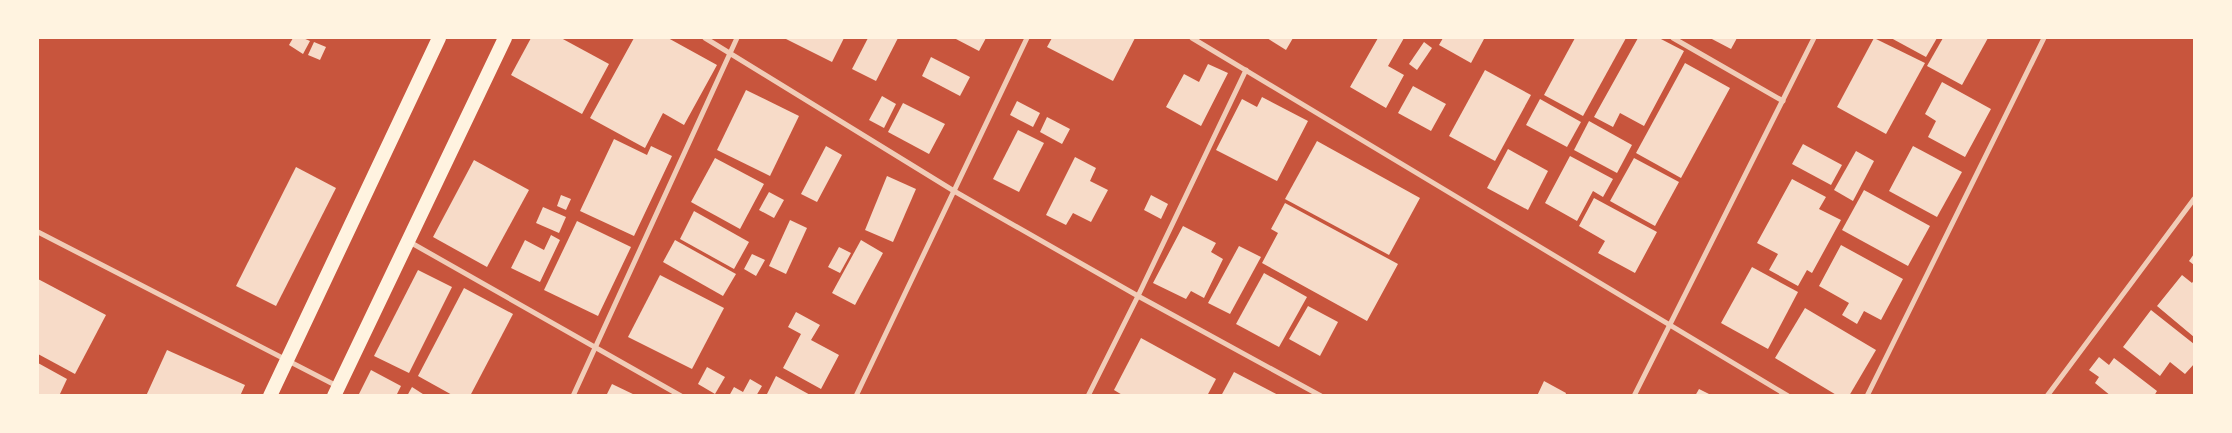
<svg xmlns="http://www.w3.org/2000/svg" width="2232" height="433" viewBox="0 0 2232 433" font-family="'Sofia Sans Condensed',sans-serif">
<rect width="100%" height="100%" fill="#c8553d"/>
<!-- building -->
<g fill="#f7dbc8">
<polygon points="293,38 303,38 310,41 303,54 289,45"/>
<polygon points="531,38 561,38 609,64 582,114 511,75"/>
<polygon points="634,38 668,38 717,65 684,125 663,113 645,148 590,118"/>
<polygon points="784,38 844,38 832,62"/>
<polygon points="868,38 898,38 876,81 852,69"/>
<polygon points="954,38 986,38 979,51"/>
<polygon points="1052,38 1135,38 1113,81 1047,47"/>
<polygon points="1267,38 1293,38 1286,50"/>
<polygon points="1378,38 1404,38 1388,66 1404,75 1386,108 1350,87"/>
<polygon points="1443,38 1482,38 1484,39 1471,63 1439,45"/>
<polygon points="1575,38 1626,38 1583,116 1544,95"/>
<polygon points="1638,38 1659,38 1684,51 1644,126 1620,113 1613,127 1594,117"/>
<polygon points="1710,38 1737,38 1731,49"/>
<polygon points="1874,38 1925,63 1886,134 1837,107"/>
<polygon points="1891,38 1937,38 1926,57"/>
<polygon points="1943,38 1988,38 1962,85 1927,66"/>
<polygon points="314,42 326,47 320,60 308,55"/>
<polygon points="1424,42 1432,48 1417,70 1409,64"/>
<polygon points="931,57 970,77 960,96 922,76"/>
<polygon points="1685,63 1730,88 1681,178 1636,153"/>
<polygon points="1208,64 1228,73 1201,126 1166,107 1184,74 1199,82"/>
<polygon points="1485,70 1531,95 1495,161 1449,136"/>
<polygon points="1942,82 1991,109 1965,157 1928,137 1936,121 1925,114"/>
<polygon points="1413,86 1446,104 1431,131 1398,113"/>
<polygon points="746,90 799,116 770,176 717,150"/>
<polygon points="882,96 896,104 884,128 869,120"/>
<polygon points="1262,97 1308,121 1277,181 1216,150 1242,99 1257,107"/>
<polygon points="1540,99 1581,122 1567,147 1526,125"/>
<polygon points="1017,101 1040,113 1033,127 1010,115"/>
<polygon points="903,103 945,124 929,154 888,132"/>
<polygon points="1047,117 1070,129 1062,144 1040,132"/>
<polygon points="1589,121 1632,145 1617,173 1574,150"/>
<polygon points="1018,130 1044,143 1019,192 993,179"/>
<polygon points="614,139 647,155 651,146 672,156 634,236 580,211"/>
<polygon points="1317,141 1420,198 1389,255 1285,199"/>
<polygon points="1803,144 1842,165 1831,185 1792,164"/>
<polygon points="826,146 842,155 817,202 801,194"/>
<polygon points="1913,146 1962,172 1937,217 1889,191"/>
<polygon points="1508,149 1548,171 1528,210 1487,188"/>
<polygon points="1856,151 1874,161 1853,201 1834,190"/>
<polygon points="1570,156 1613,179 1603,197 1593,191 1577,221 1545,203"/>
<polygon points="1075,157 1096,168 1090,181 1108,190 1091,222 1073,213 1066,225 1046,215"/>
<polygon points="715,158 764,184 740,229 691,202"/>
<polygon points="1634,158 1679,182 1655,226 1610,201"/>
<polygon points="474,160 529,190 487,267 433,237"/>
<polygon points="296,167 336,188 276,306 236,286"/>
<polygon points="887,176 916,189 893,242 865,230"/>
<polygon points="1792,179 1826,197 1819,209 1841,220 1812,273 1807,270 1798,286 1769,270 1778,254 1757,243"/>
<polygon points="1864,190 1930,226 1908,266 1842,230"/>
<polygon points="769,192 784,200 774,218 759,210"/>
<polygon points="561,195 571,199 566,210 557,206"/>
<polygon points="1151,195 1168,204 1161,219 1144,210"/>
<polygon points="1594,198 1657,232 1635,273 1598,253 1605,241 1579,226"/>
<polygon points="1285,203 1398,264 1367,321 1262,263 1278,233 1271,229"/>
<polygon points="543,207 566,217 559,233 536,223"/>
<polygon points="694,211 749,242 734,269 680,239"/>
<polygon points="790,220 807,228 786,274 769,266"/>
<polygon points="577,221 631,247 598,316 544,290"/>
<polygon points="1183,226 1216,243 1211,252 1223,259 1204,298 1191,291 1186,299 1153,283"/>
<polygon points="551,235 560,240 540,282 511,268 525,240 544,250"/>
<polygon points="675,240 736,274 723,296 663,262"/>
<polygon points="861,240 883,253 855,305 832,293"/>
<polygon points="1841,245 1903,279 1881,320 1864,311 1857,324 1842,315 1849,303 1819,286"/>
<polygon points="1239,246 1261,257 1230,314 1208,303"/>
<polygon points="839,247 851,253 840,273 828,267"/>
<polygon points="752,254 765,260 756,276 744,269"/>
<polygon points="2194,254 2194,265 2189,261"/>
<polygon points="1752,267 1798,292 1768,349 1721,323"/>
<polygon points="418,270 452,287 409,373 374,356"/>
<polygon points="1264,273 1307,297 1279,347 1236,324"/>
<polygon points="660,275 724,308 692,369 628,337"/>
<polygon points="2182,275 2192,283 2194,280 2194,337 2157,306"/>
<polygon points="38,279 106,315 75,374 38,354"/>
<polygon points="464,288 513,314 470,396 454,396 418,376"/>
<polygon points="1308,306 1338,322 1320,356 1289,339"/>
<polygon points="1805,308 1876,350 1849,396 1838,396 1775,358"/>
<polygon points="2151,310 2194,344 2194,364 2185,374 2170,362 2160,376 2123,347"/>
<polygon points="796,312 820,325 811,340 839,355 821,389 783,368 801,334 788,327"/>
<polygon points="1141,338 1216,379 1207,396 1124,396 1114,390"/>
<polygon points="167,350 245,385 240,396 146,396"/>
<polygon points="2099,357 2109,365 2114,358 2157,391 2154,396 2111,396 2095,383 2099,377 2089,370"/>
<polygon points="38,363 67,379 59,396 38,396"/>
<polygon points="707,367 725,377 715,394 698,384"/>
<polygon points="371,370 401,386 396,396 358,396"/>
<polygon points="1234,372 1280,396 1221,396"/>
<polygon points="776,376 812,396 766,396"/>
<polygon points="750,379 762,386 756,396 729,396 734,387 743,392"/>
<polygon points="1544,381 1566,393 1565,396 1537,396"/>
<polygon points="612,384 637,396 606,396"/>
<polygon points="412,387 426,396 407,396"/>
<polygon points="1699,389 1713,396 1695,396"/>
</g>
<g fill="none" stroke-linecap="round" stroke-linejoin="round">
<!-- minor -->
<g stroke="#f1ccb7" stroke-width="5">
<polyline points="705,38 954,191 1138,296 1321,396"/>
<polyline points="1192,38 1788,396"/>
<polyline points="1673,38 1783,101"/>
<polyline points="38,232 337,386"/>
<polyline points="408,241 681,396"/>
<polyline points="573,396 737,38"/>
<polyline points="856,396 1027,38"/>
<polyline points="1088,396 1138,296 1246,70"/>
<polyline points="1634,396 1814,38"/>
<polyline points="1867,396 2044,38"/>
<polyline points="2047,396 2194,199"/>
</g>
<!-- trunk -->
<g stroke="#fff3e0" stroke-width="14">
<polyline points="270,396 439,38"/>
<polyline points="334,396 505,38"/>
</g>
</g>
<!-- border -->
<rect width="2232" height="433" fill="none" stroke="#fff3e0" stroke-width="78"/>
</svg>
